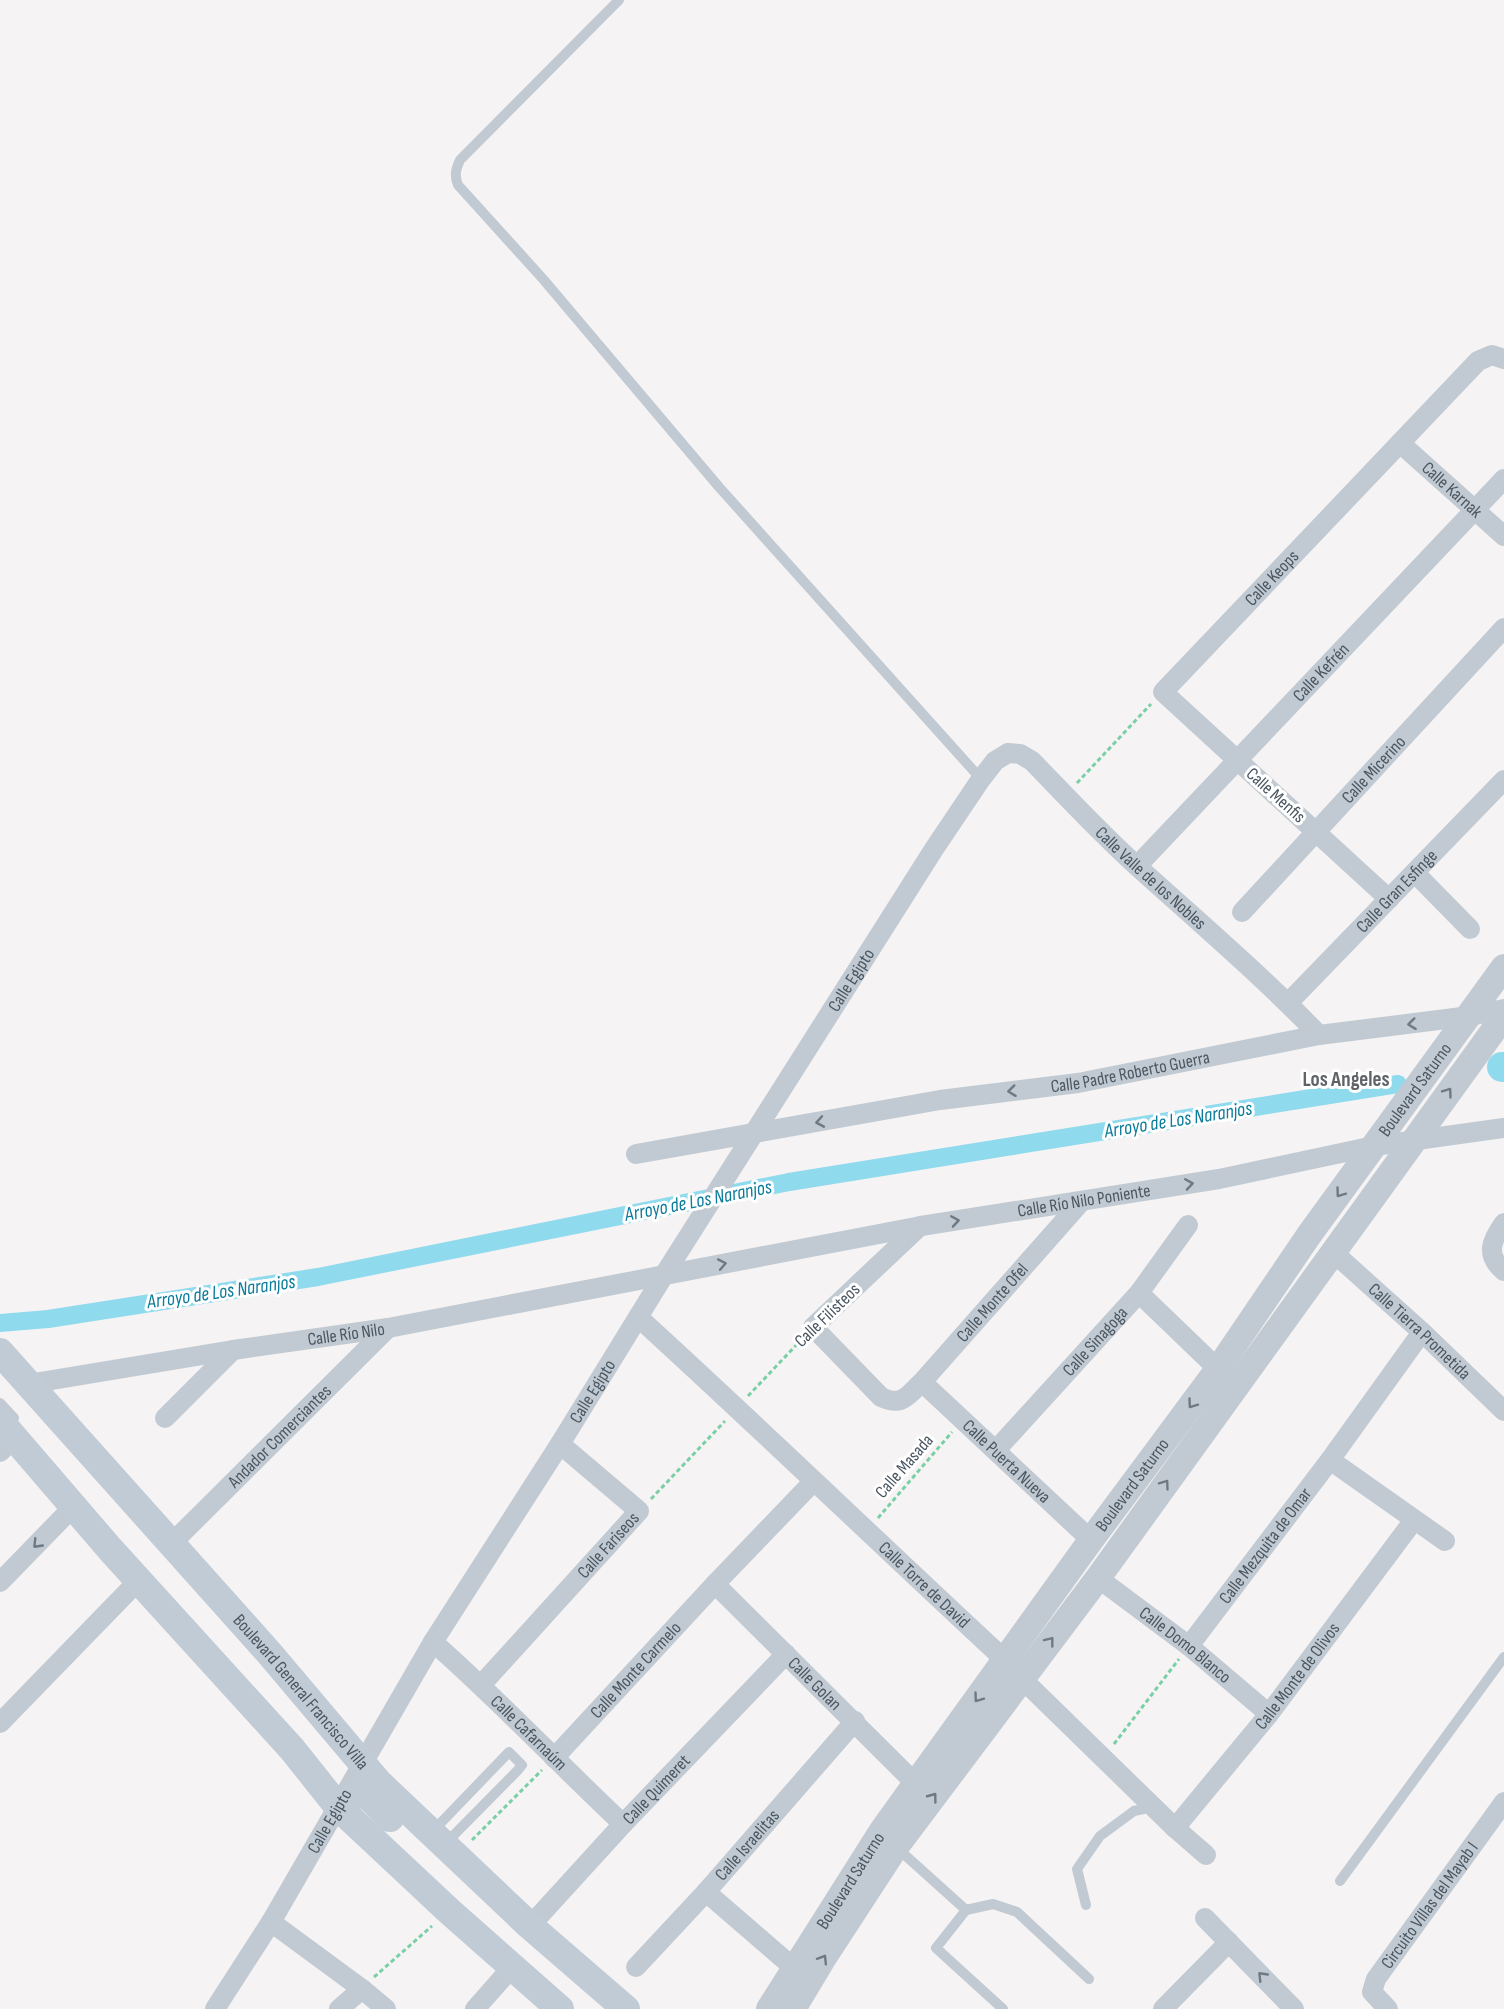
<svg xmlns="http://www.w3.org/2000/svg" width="1504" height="2009" viewBox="0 0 1504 2009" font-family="'Sofia Sans Condensed',sans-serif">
<rect width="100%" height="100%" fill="#f5f3f3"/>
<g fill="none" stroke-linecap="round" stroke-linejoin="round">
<!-- canal -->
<polyline stroke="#90daee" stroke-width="18" points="0,1323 48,1319 318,1277 789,1182 1398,1084"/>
<!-- river -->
<polyline stroke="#90daee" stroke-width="30" points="1502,1067 1504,1067"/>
<!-- path -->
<g stroke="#7ad0a6" stroke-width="3" stroke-dasharray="4.5 3" stroke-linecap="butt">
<polyline points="1077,783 1151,704"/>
<polyline points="748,1396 801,1340"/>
<polyline points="651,1499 725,1421"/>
<polyline points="878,1518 952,1432"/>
<polyline points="1114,1744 1179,1659"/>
<polyline points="472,1840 542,1770"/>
<polyline points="374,1977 432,1926"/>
</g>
<!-- service -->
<g stroke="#c1cad2" stroke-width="10">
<path d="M619 0 460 160C456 169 454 175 458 185L543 279 719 487 981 779"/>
<polyline points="0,1403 14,1418"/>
<polyline points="431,1833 509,1752 522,1765 518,1770 446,1843"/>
<polyline points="896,1847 966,1910 936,1948 1003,2009"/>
<polyline points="1340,1881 1504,1657"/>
<polyline points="1086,1905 1077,1869 1100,1836 1134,1811 1153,1807"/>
<polyline points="966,1910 993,1904 1017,1912 1089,1979"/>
</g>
<!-- minor -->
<g stroke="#c1cad2" stroke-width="20">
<path id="s1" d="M1400 443 1504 536"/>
<path id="s2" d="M1137 866 1504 479"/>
<polyline points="1415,873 1470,929"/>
<path id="s3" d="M1389 899 1163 692 1478 361 1492 355 1504 359"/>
<path id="s4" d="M1242 912 1504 628"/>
<path id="s5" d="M1288 1003 1504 780"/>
<path id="s6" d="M636 1154 940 1100 1078 1083 1319 1035 1470 1016 1504 1009"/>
<path d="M1504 1223C1491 1241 1485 1255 1504 1271"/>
<path id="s7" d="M920 1226 813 1327 881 1397C902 1407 907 1396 922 1382L1081 1202"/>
<path id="s8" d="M1334 1253 1422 1332 1504 1411"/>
<polyline points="1139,1293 1218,1369"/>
<path id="s9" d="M638 1317C762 1430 882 1546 1005 1660L1021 1678 1175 1828 1206 1855"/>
<path id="s10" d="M922 1382 1091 1540"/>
<path id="s11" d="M28 1384 233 1350 388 1328 921 1226 1219 1179 1374 1146 1504 1128"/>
<polyline points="165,1418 233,1350"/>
<path id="s12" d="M996 1450 1139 1293 1188 1225"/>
<polyline points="0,1452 14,1438"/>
<polyline points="1330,1460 1445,1541"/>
<path id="s13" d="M171 1544 388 1328"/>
<path id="s14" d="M1098 1578 1189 1646 1269 1714"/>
<polyline points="0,1582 74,1506"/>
<path id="s15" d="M715 1584 916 1784"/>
<path id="s16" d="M433 1642C499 1700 559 1764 623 1824"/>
<path id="s17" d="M1189 1646 1330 1460 1422 1332"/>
<path id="s18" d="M481 1685 639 1511 560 1444"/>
<polyline points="0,1723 139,1580"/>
<path id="s19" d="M554 1758 715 1584 813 1482"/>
<path id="s20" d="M1175 1828 1269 1714 1414 1520"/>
<polyline points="706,1892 794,1968"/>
<polyline points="1205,1918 1294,2009"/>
<polyline points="271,1922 362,1989 386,2009"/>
<path id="s21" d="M530 1926 623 1824 786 1654"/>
<path id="s22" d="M636 1967 706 1892 855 1721"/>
<path id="s23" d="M215 2009 271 1922 433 1642 560 1444 664 1275 934 849 981 779 995 761 1008 753 1020 754 1032 761C1067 797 1101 834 1139 868 1200 923 1262 976 1319 1035"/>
<polyline points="339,2009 362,1989"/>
<polyline points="475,2009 513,1966"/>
<polyline points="1163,2009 1229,1942"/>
<path id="s24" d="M1388 2009 1372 1992 1376 1979 1504 1802"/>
</g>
<!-- tertiary -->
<g stroke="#c1cad2" stroke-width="26">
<path id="s25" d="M769 2009 883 1829 1091 1540 1218 1369 1309 1235 1504 967"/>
<polyline points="793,2009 823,1959 896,1847 1098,1578 1504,1016"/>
</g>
<!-- secondary -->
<g stroke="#c1cbd6" stroke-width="28">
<path id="s26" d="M0 1352 270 1654 379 1783 530 1926 626 2009"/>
<polyline points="0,1421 110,1549 292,1749 339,1808 449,1911 560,2009"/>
<path d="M339 1808C364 1782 369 1798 390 1818"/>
</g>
</g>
<!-- one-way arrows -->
<defs><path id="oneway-chevron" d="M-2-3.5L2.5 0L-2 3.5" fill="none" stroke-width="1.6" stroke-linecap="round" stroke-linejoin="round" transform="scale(1.5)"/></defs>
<g stroke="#6e7983">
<use href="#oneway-chevron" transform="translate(1412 1024) rotate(173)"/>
<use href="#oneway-chevron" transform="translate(1012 1091) rotate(173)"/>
<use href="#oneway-chevron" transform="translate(1448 1092) rotate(-54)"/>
<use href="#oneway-chevron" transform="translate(820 1122) rotate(170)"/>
<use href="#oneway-chevron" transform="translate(1189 1184) rotate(-9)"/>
<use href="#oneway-chevron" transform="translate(1340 1193) rotate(126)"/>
<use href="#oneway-chevron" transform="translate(955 1221) rotate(-9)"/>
<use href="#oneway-chevron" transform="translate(722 1264) rotate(-11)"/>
<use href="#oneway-chevron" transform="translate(1192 1404) rotate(126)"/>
<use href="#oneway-chevron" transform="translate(1165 1484) rotate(-54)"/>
<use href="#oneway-chevron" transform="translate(37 1544) rotate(134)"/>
<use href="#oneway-chevron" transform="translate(1050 1641) rotate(-52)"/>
<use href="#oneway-chevron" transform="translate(978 1698) rotate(126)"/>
<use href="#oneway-chevron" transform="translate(933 1797) rotate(-53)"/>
<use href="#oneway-chevron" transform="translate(823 1959) rotate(-58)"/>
<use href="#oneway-chevron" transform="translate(1262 1976) rotate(-134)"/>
</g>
<g text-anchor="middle" stroke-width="6" stroke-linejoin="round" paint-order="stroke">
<!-- street labels -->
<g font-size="18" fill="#4a5661" stroke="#fff">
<text dy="6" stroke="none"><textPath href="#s1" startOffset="70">Calle Karnak</textPath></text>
<text dy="6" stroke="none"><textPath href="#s3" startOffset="464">Calle Keops</textPath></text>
<text dy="6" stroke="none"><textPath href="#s2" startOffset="267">Calle Kefrén</textPath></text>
<text dy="6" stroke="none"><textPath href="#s4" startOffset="194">Calle Micerino</textPath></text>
<text transform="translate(1276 795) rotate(42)" y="6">Calle Menfis</text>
<text dy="6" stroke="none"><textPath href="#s23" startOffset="1680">Calle Valle de los Nobles</textPath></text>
<text dy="6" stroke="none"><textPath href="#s5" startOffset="156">Calle Gran Esfinge</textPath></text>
<text dy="6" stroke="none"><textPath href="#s23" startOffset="1210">Calle Egipto</textPath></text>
<text dy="6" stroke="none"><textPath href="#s6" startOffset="501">Calle Padre Roberto Guerra</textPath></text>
<text dy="6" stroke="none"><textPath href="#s25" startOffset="1124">Boulevard Saturno</textPath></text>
<text dy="6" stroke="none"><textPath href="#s11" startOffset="1072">Calle Río Nilo Poniente</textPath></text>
<text dy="6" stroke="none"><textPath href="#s7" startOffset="399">Calle Monte Ofel</textPath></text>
<text transform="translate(827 1315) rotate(-44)" y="6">Calle Filisteos</text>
<text dy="6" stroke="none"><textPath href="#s8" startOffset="116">Calle Tierra Prometida</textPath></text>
<text dy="6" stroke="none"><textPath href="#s11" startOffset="322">Calle Río Nilo</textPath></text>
<text dy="6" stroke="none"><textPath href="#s12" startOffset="147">Calle Sinagoga</textPath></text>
<text dy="6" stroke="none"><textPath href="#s23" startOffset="724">Calle Egipto</textPath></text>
<text dy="6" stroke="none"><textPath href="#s13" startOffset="153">Andador Comerciantes</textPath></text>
<text dy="6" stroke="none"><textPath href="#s10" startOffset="116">Calle Puerta Nueva</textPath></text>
<text transform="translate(904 1466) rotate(-49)" y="6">Calle Masada</text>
<text dy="6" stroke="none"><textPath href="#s25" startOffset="638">Boulevard Saturno</textPath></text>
<text dy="6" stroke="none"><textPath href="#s18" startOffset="189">Calle Fariseos</textPath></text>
<text dy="6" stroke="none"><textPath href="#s17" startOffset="126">Calle Mezquita de Omar</textPath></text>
<text dy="6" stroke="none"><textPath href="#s9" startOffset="392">Calle Torre de David</textPath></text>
<text dy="6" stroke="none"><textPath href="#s14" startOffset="110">Calle Domo Blanco</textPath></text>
<text dy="6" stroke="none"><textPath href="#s19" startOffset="120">Calle Monte Carmelo</textPath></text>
<text dy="6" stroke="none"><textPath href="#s20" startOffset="195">Calle Monte de Olivos</textPath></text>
<text dy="6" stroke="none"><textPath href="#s15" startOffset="141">Calle Golan</textPath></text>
<text dy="6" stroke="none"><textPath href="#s26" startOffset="454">Boulevard General Francisco Villa</textPath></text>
<text dy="6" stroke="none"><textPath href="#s16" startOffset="132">Calle Cafarnaúm</textPath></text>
<text dy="6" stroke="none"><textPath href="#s21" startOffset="186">Calle Quimeret</textPath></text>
<text dy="6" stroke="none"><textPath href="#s23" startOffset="220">Calle Egipto</textPath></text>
<text dy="6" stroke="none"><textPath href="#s22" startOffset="165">Calle Israelitas</textPath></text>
<text dy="6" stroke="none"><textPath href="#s25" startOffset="152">Boulevard Saturno</textPath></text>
<text dy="6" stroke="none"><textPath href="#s24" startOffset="128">Circuito Villas del Mayab I</textPath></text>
</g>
<!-- water labels -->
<g font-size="20" font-style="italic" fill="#0c7c9b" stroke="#fff">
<text transform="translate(1178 1119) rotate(-9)" y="7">Arroyo de Los Naranjos</text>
<text transform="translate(698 1200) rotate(-11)" y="7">Arroyo de Los Naranjos</text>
<text transform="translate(221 1291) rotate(-8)" y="7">Arroyo de Los Naranjos</text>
</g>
<!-- quarter labels -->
<g font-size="21" font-weight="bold" fill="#5f6368" stroke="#fff">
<text x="1346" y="1086">Los Angeles</text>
</g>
</g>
</svg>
